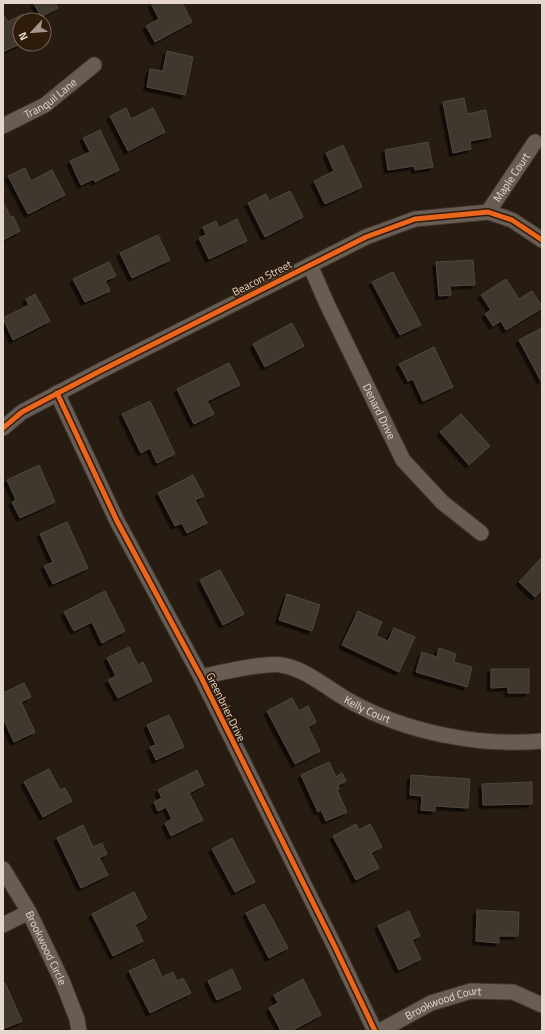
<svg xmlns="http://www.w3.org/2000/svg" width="545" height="1034" viewBox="0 0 545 1034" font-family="'Titillium Web',sans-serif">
<defs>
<filter id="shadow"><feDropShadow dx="-3.5" dy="3.5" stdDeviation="0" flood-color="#0009"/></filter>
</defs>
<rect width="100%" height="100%" fill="#271c12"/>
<!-- building -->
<g fill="#40372e" stroke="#4f473e" filter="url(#shadow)">
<polygon points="34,3 55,3 58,8 41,17"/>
<polygon points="151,3 182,3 192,22 155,42 146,26 159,19"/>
<polygon points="3,14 8,22 23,14 27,20 20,20 20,44 3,52"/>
<polygon points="167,51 193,57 185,95 147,87 150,69 163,71"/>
<polygon points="464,98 467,114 486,110 491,137 470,141 471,149 453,153 443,102"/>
<polygon points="126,108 131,119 153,108 165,132 128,151 110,116"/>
<polygon points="100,130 119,170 95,182 94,179 81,185 70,161 90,152 83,138"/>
<polygon points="428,142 433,167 415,170 414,166 388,170 385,150"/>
<polygon points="343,145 362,187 325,204 314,181 334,171 326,153"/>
<polygon points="25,168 31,181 52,170 65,195 28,214 8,176"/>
<polygon points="290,191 303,217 265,237 248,203 266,194 269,201"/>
<polygon points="3,202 11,218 13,216 20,231 3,240"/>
<polygon points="237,219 247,241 209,259 199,238 206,235 203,227 216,221 219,228"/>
<polygon points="158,235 170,260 132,278 120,253"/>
<polygon points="473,260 475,285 450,286 451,295 439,296 436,262"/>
<polygon points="109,262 116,276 105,281 110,291 85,302 73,279"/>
<polygon points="393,272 421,325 400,335 372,282"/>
<polygon points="506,279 519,299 532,291 542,306 542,308 506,330 501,321 493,326 485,314 491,310 481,295"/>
<polygon points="35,294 50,321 13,340 3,318 29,305 26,299"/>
<polygon points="292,323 304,346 265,367 253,344"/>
<polygon points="542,328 542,380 541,381 519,340"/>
<polygon points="434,347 453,387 423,401 413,379 408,381 399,364"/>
<polygon points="229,363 240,385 207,401 214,414 194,424 177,389"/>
<polygon points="150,401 175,454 157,463 150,448 141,453 122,414"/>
<polygon points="461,414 490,446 469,465 440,432"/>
<polygon points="39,465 55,502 20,518 12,502 16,500 7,480"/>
<polygon points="193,475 204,496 195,500 207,523 187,533 182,523 175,526 158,493"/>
<polygon points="67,522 88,568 53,584 44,566 53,562 40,534"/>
<polygon points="542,557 542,590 535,597 519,582"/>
<polygon points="220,570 244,614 223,625 200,580"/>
<polygon points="105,591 125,631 102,643 92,622 74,631 64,612"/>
<polygon points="287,594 320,605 312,631 279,620"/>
<polygon points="358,611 382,622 376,636 388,641 394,628 415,637 399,672 342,645"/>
<polygon points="129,647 138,665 143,662 152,681 118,698 108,680 116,676 107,658"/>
<polygon points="439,648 456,654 454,662 472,667 467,687 416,672 422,652 437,657"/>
<polygon points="491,669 529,669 529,693 508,693 508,687 491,688"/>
<polygon points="24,683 31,697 21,702 35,732 14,742 3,718 3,693"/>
<polygon points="292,698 299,711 308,706 316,722 308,727 320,751 295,764 267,711"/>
<polygon points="169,715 184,747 156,760 150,747 156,745 147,725"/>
<polygon points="329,762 336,777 342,773 346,781 338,785 339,789 337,790 347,812 326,821 321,810 318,812 301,775"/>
<polygon points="49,769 60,790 65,788 72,801 43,817 24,782"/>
<polygon points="197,770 204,785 189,793 203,820 171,836 165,823 172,819 166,807 158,811 154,802 162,798 158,790"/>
<polygon points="411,775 470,779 468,808 435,806 435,811 421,810 422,796 410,795"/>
<polygon points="532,782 532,804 483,805 482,784"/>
<polygon points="356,824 359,830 370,824 382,847 371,853 379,868 356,880 333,836"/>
<polygon points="83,825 93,847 102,843 107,854 99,858 108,875 81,888 57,838"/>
<polygon points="232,838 255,882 235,892 212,849"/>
<polygon points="134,892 147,918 135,925 143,941 113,956 92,914"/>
<polygon points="264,904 288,948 269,958 246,913"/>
<polygon points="477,910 519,912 518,936 499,936 499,943 476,941"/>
<polygon points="409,911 420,936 412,940 421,959 399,970 378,926"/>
<polygon points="154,959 162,977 173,972 177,981 183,978 191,993 150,1013 129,971"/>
<polygon points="232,969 241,989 217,1000 208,981"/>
<polygon points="303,979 321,1015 291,1031 281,1031 269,1008 278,1003 274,995"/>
<polygon points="5,983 22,1021 3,1029 3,984"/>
</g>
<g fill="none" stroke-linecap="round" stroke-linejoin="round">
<!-- street casing -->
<g stroke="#40362e" stroke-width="17">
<g id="street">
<path id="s1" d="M3 126 45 105 94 65"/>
<path id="s2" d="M488 212 535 142"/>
<path id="s3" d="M310 265 327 304 403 460 442 502 481 533"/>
<polyline points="57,393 117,521 201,677 335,947 375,1031"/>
<polyline points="3,428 22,412 100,371 366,237 415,219 488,212 512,220 542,240"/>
<path id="s4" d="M201 677C223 672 243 667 266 665 271 665 277 664 281 665 307 669 326 688 348 700 404 732 479 747 542 741"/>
<path id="s5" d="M3 869 29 912 63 983 77 1019 79 1031"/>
<polyline points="3,925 29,912"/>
<path id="s6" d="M380 1031 431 1003 471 991 513 992 542 1005"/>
</g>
</g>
<!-- street -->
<use href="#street" stroke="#675d54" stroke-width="15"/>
<!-- cycleway casing -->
<g stroke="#2f1b0a" stroke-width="8">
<g id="cycleway">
<polyline points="57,393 117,521 201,677 335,947 375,1031"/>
<polyline points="3,428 22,412 100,371 366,237 415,219 488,212 512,220 542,240"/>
</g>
</g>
<!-- cycleway -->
<use href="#cycleway" stroke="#eb651d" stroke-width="5"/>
</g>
<g text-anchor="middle" stroke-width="3.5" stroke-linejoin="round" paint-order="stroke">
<!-- street labels -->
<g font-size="11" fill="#e5d7cd" stroke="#2f1b0a">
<text dy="4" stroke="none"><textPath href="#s1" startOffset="55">Tranquil Lane</textPath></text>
<text dy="4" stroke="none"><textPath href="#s2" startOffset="42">Maple Court</textPath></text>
<text transform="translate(262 278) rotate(-27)" y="4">Beacon Street</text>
<text dy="4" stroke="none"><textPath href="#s3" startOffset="162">Denard Drive</textPath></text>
<text transform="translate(226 707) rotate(64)" y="4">Greenbrier Drive</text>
<text dy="4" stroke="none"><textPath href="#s4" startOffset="179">Kelly Court</textPath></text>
<text dy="4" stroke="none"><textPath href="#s5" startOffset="90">Brookwood Circle</textPath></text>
<text dy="4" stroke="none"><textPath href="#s6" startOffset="70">Brookwood Court</textPath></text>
</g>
</g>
<!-- border -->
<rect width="545" height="1034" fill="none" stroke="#e5d7cd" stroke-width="8"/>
<!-- north arrow -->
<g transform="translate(32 32) rotate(244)"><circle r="19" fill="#2f1b0a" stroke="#786658"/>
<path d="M0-3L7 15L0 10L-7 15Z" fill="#a2968c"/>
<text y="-6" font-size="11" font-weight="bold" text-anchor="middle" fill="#e5d7cd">N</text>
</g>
</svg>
